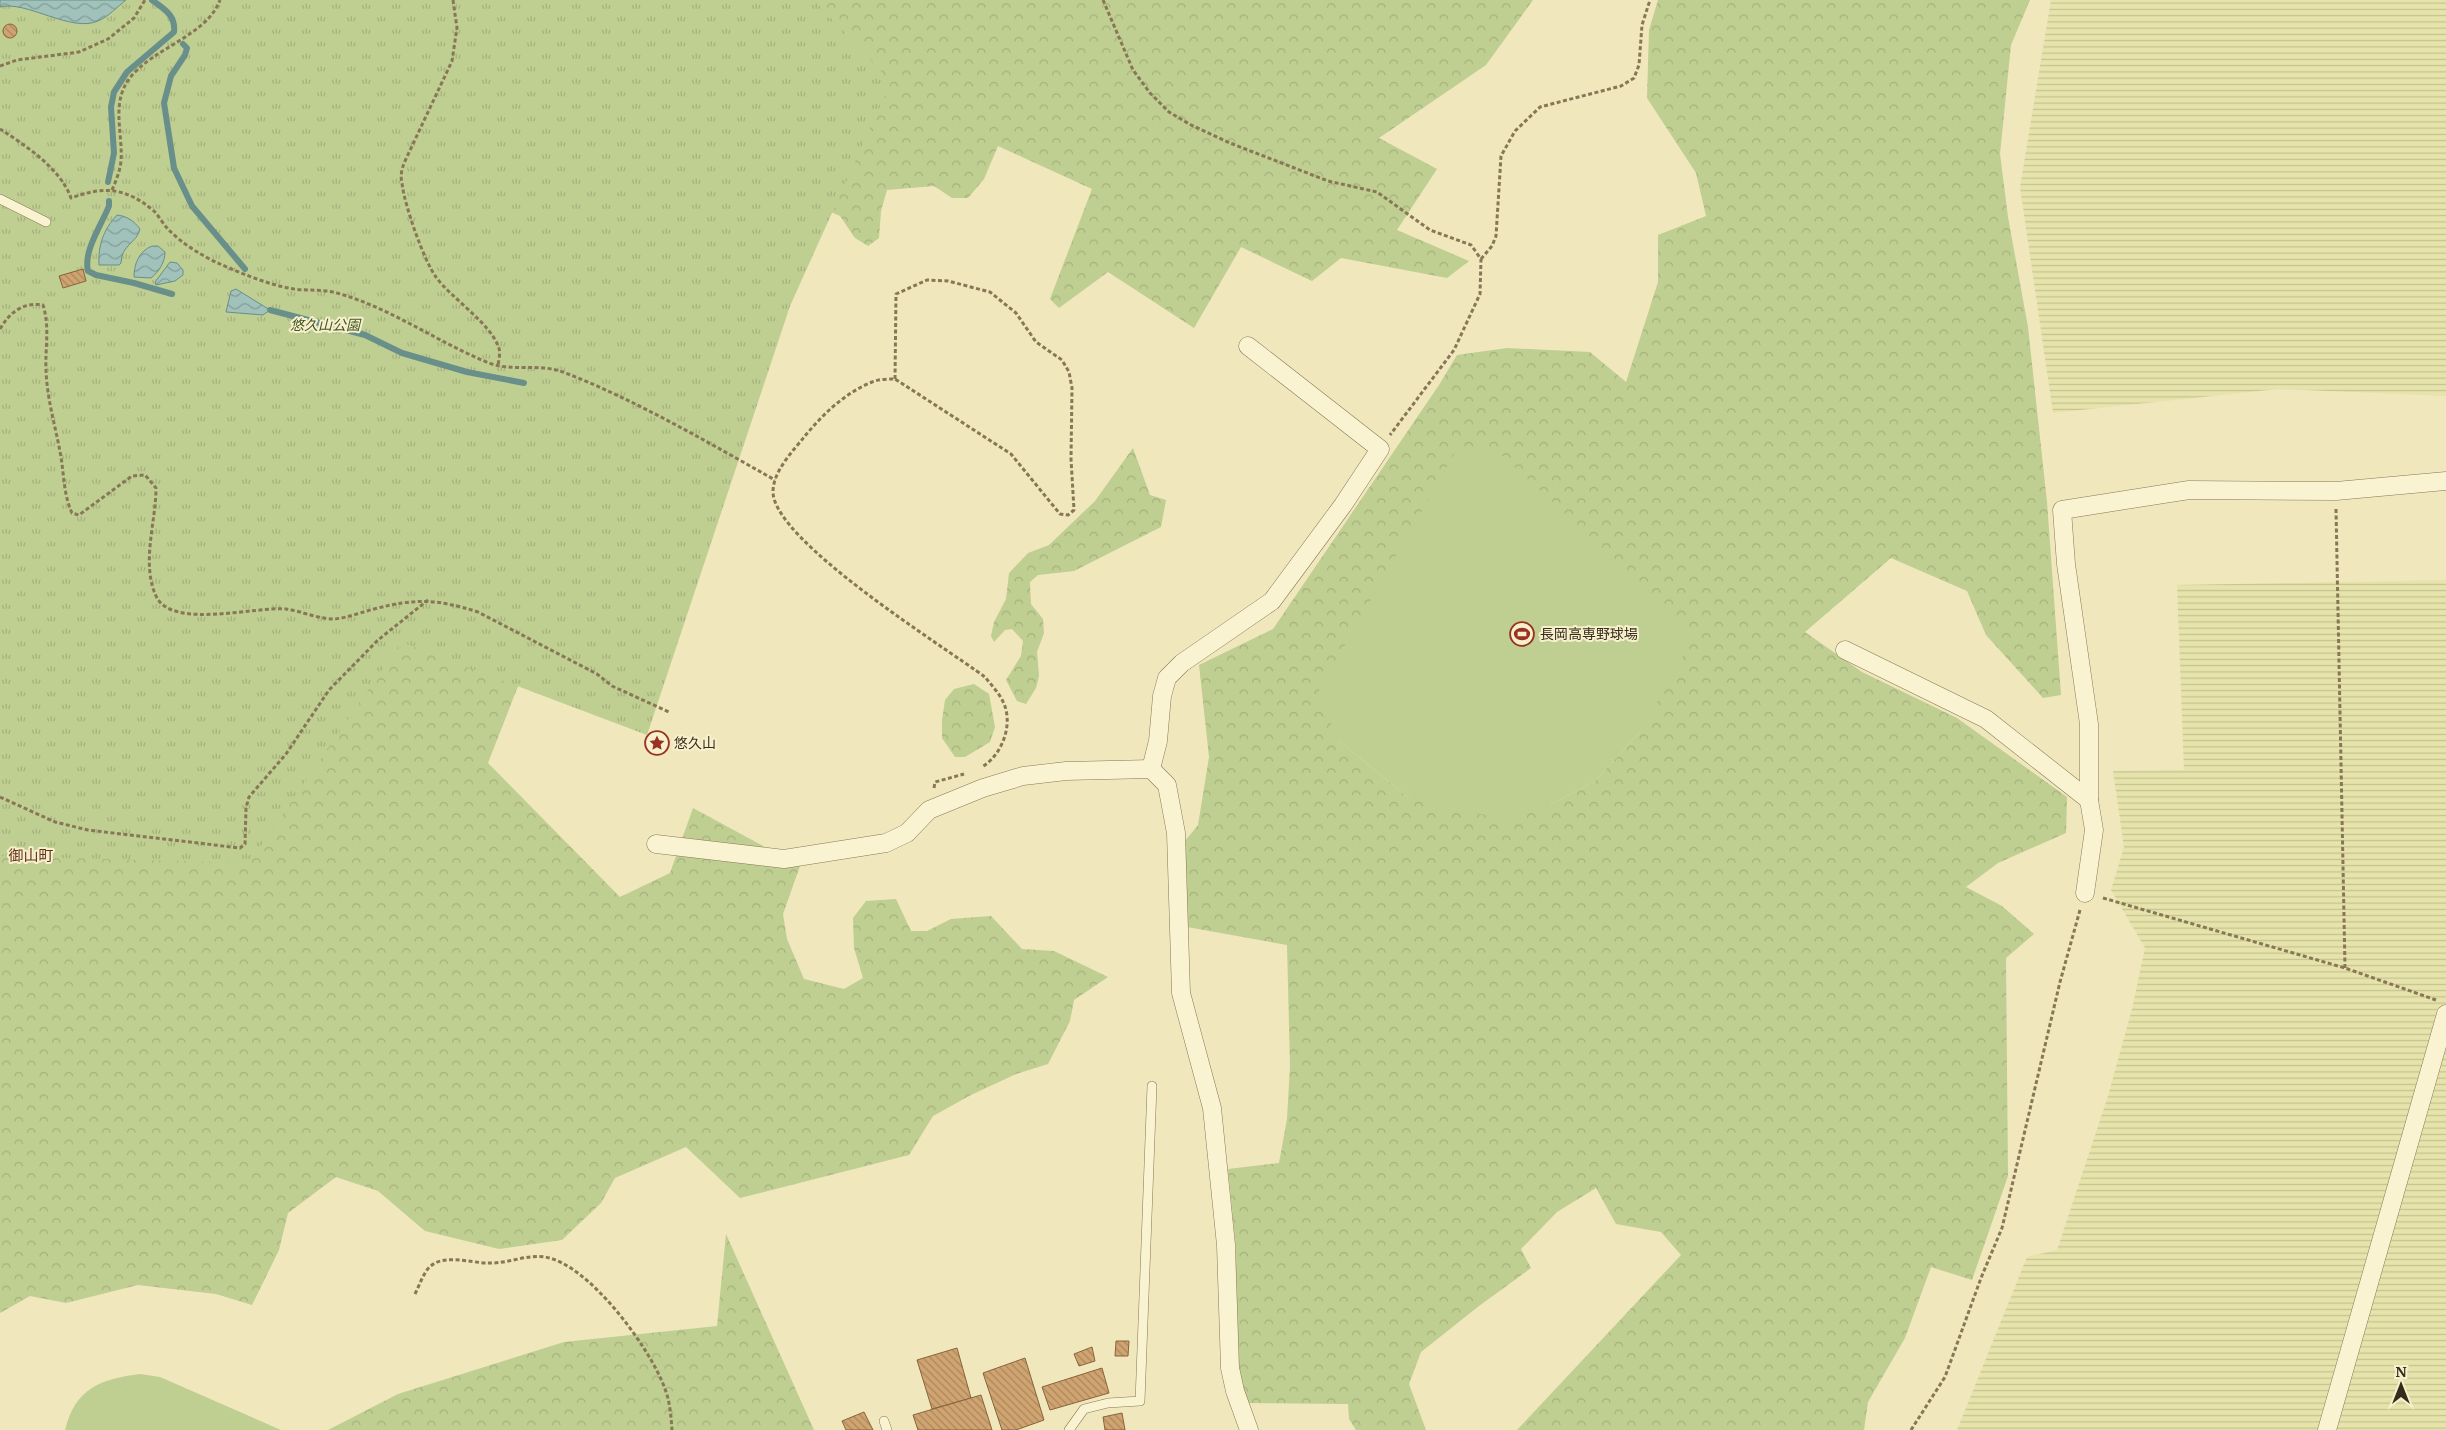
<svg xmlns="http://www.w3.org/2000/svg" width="2446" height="1430" viewBox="0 0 2446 1430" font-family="Merriweather,'Noto Sans JP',serif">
<defs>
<pattern id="farmland-rules" width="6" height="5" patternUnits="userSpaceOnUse" patternTransform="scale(1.25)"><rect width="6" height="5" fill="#e6e3ab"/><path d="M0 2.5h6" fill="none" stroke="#c6c393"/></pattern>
<pattern id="forest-crowns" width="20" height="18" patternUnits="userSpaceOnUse" patternTransform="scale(1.25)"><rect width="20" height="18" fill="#bfce91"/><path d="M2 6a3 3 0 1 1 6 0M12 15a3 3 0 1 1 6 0" fill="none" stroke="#a5b17c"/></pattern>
<pattern id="park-tufts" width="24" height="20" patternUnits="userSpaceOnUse" patternTransform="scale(1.25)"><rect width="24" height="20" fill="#bfce91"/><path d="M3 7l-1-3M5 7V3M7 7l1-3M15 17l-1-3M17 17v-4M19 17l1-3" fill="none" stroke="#a5b17c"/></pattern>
<pattern id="water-waves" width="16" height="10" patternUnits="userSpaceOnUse" patternTransform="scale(1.25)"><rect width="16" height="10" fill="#a1c1bb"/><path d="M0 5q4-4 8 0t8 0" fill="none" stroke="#849d97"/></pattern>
<pattern id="building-back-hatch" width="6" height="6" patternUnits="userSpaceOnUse" patternTransform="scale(1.25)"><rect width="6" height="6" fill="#d0a471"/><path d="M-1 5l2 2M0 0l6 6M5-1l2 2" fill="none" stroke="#aa865c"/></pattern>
</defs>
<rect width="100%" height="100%" fill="#f0e7bd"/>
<!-- farmland -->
<g fill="url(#farmland-rules)">
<polygon points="2051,0 2446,0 2446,396 2278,389 2053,413 2020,187"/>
<polygon points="2446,580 2446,1430 1957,1430 2027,1257 2057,1250 2108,1096 2132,1009 2145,948 2111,890 2124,847 2113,771 2184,770 2177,585"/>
</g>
<!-- forest -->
<g fill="url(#forest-crowns)" fill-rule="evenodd">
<polygon points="148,0 1533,0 1486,65 1379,138 1437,169 1397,230 1469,261 1447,278 1341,258 1312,281 1241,247 1194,328 1108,272 1059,308 1050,299 1092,189 998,146 984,179 968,198 952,198 934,186 887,190 881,211 879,238 868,246 855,238 840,216 822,208"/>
<path d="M1658 0H2030L2011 45 2000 154 2008 217 2028 327 2047 502 2061 695 2043 698 1986 635 1967 591 1891 558 1805 632 1862 672 1957 718 2067 797 2066 833 1998 863 1966 887 2002 906 2034 934 2006 958 2008 1176 1972 1280 1931 1267 1905 1338 1868 1402 1864 1430H1517L1681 1255 1661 1232 1616 1224 1596 1188 1557 1212 1521 1249 1531 1268 1479 1306 1421 1352 1409 1384 1426 1430H1356L1349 1419 1348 1404 1244 1403 1235 1355 1236 1248 1228 1169 1279 1163 1287 1119 1290 1066 1287 945 1187 927 1185 841 1198 825 1209 757 1199 665 1273 629 1439 385 1457 355 1507 348 1590 352 1626 382 1658 282V235L1706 216 1696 173 1647 98 1649 30ZM1640 732 1595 781 1550 805 1409 798 1339 741Z"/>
<polygon points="0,320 520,681 488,763 620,897 670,873 693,808 800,866 783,914 787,939 804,979 844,989 863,978 854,948 853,918 866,901 896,899 911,931 927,931 951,919 991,916 1022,949 1054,951 1108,977 1074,1000 1070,1021 1048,1064 1016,1074 971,1095 933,1116 909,1155 740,1198 686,1147 615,1178 601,1203 562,1240 499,1249 425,1231 378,1191 336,1177 288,1213 279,1250 252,1305 216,1294 138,1285 66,1303 30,1296 0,1313"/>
<polygon points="1133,448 1150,495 1166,500 1161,527 1074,571 1038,575 1030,582 1031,604 1043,619 1044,633 1037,652 1039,676 1036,688 1026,704 1017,701 1006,680 1021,656 1023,641 1012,629 1005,630 994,642 991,636 994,622 1006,599 1009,573 1028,553 1049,545 1095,501"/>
<polygon points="974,684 989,694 995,727 990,742 965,757 955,757 942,738 942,720 945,700 954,689"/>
<polygon points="726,1234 814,1430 328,1430 398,1394 564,1342 717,1326"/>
</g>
<!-- park -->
<polygon fill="url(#park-tufts)" points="0,0 814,0 891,82 790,306 647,735 401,642 249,863 0,856"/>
<!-- garden -->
<g fill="#bfce91">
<polygon points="1494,448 1691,629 1693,639 1640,732 1595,781 1550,805 1510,819 1438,807 1409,798 1339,741 1317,694 1456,451"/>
<path d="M140 1374 160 1377 281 1430H65C75 1388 101 1379 140 1374Z"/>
</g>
<!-- water -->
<g fill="url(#water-waves)" stroke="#688f8a">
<path d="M0 0H126C117 7 108 17 98 21 71 33 26 0 0 7Z"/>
<path d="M117 215C127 216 134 221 140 229 137 243 121 245 121 263L119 265H99C98 246 103 230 117 215Z"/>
<path d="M152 246H158L165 252C165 262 159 272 151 278L134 277C134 264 139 251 152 246Z"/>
<polygon points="170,262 177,263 183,270 183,275 175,281 156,285 155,282"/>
<polygon points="236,289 270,310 263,315 226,312 231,291"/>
</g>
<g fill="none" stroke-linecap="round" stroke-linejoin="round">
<!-- stream -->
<g stroke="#688f8a" stroke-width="6">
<polyline points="183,44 187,48 185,55 171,76 164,103 174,168 192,206 245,269"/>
<path d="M108 182 114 153 111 107 114 92 127 72 174 32C176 15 164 9 152 0"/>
<path d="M109 201V206C102 224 83 251 88 271L96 275 134 283 172 294"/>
<polyline points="270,310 365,335 402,353 467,372 524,383"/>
</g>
</g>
<!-- building -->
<g fill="url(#building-back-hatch)" stroke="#89633b">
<circle cx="10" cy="31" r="7"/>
<polygon points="83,269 86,281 63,288 59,276"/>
<polygon points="1116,1341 1129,1341 1128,1356 1115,1356"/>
<polygon points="1092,1347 1095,1361 1079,1366 1074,1354"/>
<polygon points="957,1348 971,1398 932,1409 917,1360"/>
<polygon points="1025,1358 1044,1420 1016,1430 1002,1430 983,1373"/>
<polygon points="1102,1368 1109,1393 1050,1410 1042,1387"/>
<polygon points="981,1395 992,1430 918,1430 913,1415"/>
<polygon points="864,1412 873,1430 846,1430 842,1421"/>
<polygon points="1122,1413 1125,1430 1105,1430 1103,1417"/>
</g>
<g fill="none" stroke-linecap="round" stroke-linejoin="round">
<!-- lane casing -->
<g stroke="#887756" stroke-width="10">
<g id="lane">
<polyline points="0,199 46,222"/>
<polyline points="884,1421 887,1430"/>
<polyline points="1069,1430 1084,1409 1108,1403 1140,1401 1152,1086"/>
</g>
</g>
<!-- street casing -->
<g stroke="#887756" stroke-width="19">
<g id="street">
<polyline points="1845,650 1986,719 2089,800"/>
<polyline points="1151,769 1158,741 1162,696 1167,678 1182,663 1272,601 1343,505 1380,449 1248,346"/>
<polyline points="656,844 784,859 886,843 907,833 929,810 983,788 1023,776 1066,771 1151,769 1167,785 1176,833 1181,993 1212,1108 1226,1245 1230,1368 1235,1391 1249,1430"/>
<polyline points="2085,893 2094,830 2089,800 2089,724 2066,564 2062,510 2189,490 2336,491 2446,481"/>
<polyline points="2327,1430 2446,1014"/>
</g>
</g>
<!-- path -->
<g stroke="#887756" stroke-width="3" stroke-dasharray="4 2.5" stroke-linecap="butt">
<path d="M453 0 457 28 452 61 405 161C402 168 400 175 402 183 404 204 424 261 436 277 451 298 490 323 498 346 501 351 499 359 498 365"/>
<polyline points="1103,0 1133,70 1150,93 1169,112 1191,125 1230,143 1328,181 1377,192 1430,230 1471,245 1481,259 1480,294 1454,350 1390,435"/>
<polyline points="0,66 17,60 79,52 108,39 134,18 145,0"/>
<path d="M0 129C25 145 61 169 71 198 104 186 125 187 154 211 159 216 163 224 168 229 181 243 202 256 220 264 243 274 269 285 294 289 308 291 323 289 337 293 391 308 437 342 489 363 512 372 539 363 563 372 634 399 709 443 775 480"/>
<path d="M112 190C116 181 120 171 121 161 123 133 111 104 129 79 152 48 207 36 220 0"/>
<polyline points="1481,259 1492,246 1496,236 1501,156 1515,131 1540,107 1621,86 1634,78 1639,65 1642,25 1650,0"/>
<path d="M0 329C10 312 23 302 43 305 50 327 45 348 46 370 47 400 56 428 61 457 64 476 64 496 72 513L79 515 132 476 145 475 156 488C156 522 141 563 156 596 171 630 256 606 286 609 301 611 318 619 334 619 347 618 362 612 374 609 416 598 437 599 478 612L597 674 612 686 669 712"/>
<path d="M895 379 896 294 927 280 948 281 990 292 1016 313 1036 342 1062 360 1069 372 1072 388 1071 459 1074 510 1068 515 1060 514 1011 454 895 379C888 379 879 379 872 382 845 393 823 414 805 436 793 451 773 471 773 492 774 541 943 646 985 677 993 687 1003 697 1006 710 1011 731 1000 756 982 767"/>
<polyline points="2336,509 2345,968"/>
<polyline points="934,788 935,782 964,774"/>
<polyline points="0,797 55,822 88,830 240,848 245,844 246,808 249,797 286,754 329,690 378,640 428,600"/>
<polyline points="2103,898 2345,968 2436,1000"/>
<path d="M415 1294C419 1286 422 1277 427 1270 440 1252 470 1263 488 1263 507 1264 527 1254 545 1257 589 1264 651 1349 665 1389 670 1402 671 1416 672 1430"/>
<polyline points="1911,1430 1945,1377 1981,1278 2002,1228 2060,982 2080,910"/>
</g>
<!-- lane -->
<use href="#lane" stroke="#faf3d1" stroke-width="9"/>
<!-- street -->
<use href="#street" stroke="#faf3d1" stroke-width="18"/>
</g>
<!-- icons -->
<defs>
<g id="stadium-ring" transform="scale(1.25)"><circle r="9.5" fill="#f7f0cd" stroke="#9a3123" stroke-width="1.5"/><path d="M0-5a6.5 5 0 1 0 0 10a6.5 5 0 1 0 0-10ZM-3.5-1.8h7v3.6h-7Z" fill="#9a3123"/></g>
<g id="sight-ring" transform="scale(1.25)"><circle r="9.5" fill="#f7f0cd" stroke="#9a3123" stroke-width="1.5"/><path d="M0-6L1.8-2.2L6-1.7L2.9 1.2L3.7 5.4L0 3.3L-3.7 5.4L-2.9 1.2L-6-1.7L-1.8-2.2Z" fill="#9a3123"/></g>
</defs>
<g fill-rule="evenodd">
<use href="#stadium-ring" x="1522" y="634"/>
<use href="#sight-ring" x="657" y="743"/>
</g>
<g text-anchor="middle" stroke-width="4" stroke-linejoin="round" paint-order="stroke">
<!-- park labels -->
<g font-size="14" font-style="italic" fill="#415421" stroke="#f7f0cd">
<text x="325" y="330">悠久山公園</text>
</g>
<!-- poi labels -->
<g font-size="14" fill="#372c1b" stroke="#f7f0cd" text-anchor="start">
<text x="1540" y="639">長岡高専野球場</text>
<text x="674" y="748">悠久山</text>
</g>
<!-- neighbourhood labels -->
<g font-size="15" fill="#653219" stroke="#f7f0cd">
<text x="31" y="861">御山町</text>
</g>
</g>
<!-- north arrow -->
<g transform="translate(2401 1385)" stroke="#f7f0cd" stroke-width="4" paint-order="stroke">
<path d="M0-4L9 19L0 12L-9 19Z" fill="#372c1b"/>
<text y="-8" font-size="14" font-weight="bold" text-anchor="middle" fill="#372c1b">N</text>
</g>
</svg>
